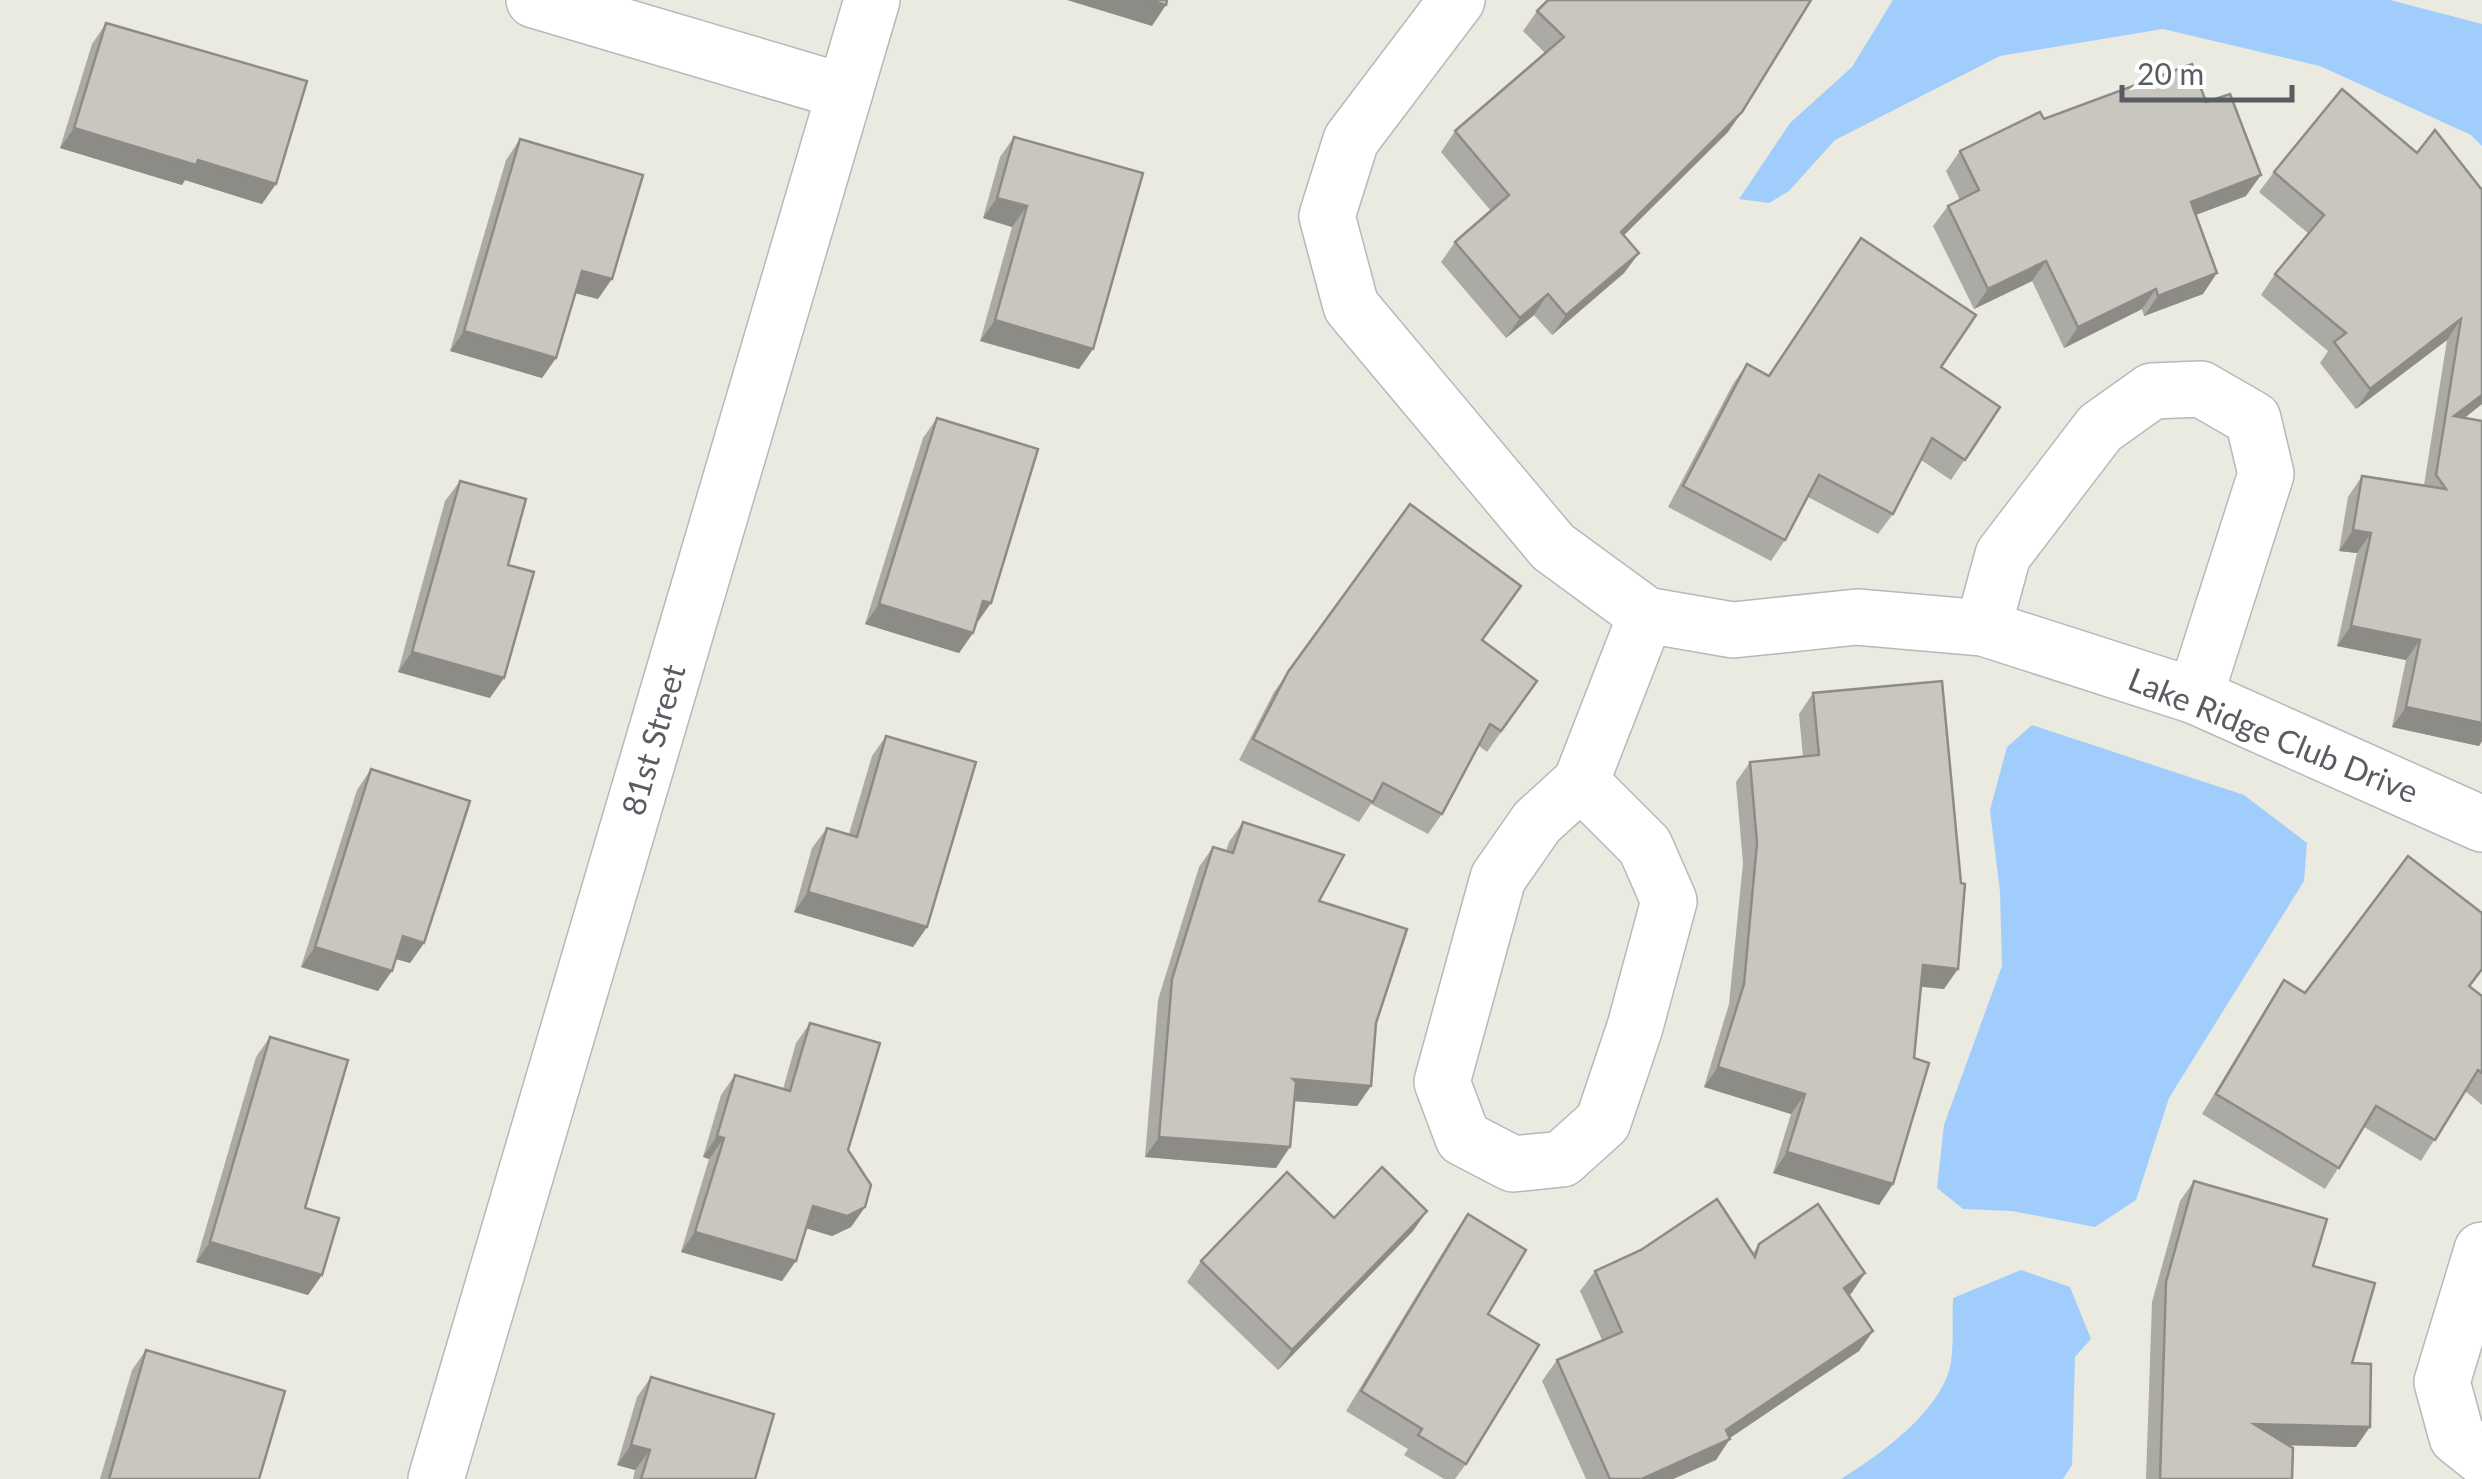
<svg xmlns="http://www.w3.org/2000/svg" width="2482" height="1479" viewBox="0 0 2482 1479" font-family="Lato,sans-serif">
<rect width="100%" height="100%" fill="#ebeae0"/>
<!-- water -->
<g fill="#a0cdfb">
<polygon points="1893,0 2390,0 2482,24 2482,146 2471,135 2320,66 2163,29 2000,56 1835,140 1789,191 1769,203 1739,199 1790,123 1852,67"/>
<polygon points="2032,725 2244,795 2307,843 2304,881 2169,1098 2136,1200 2095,1227 2012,1211 1963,1209 1937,1188 1944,1125 2002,966 2000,892 1990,810 2007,747"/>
<path d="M2021 1270 2070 1287 2091 1339 2075 1357 2072 1465 2063 1479H1841C1881 1454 1943 1410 1951 1362 1954 1341 1952 1319 1953 1298Z"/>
</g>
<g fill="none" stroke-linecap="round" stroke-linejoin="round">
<!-- minor casing -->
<g stroke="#b6b8bd" stroke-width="58">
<g id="minor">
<polyline points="534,0 845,92"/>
<polyline points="1457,0 1351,140 1327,216 1351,306 1553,547 1646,615 1733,630 1857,617 1983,628 2195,696 2482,824"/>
<polyline points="1983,628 2003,555 2100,428 2152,391 2201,389 2253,419 2266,474 2195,696"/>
<polygon points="1581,782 1645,846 1669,901 1635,1027 1603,1122 1562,1159 1513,1164 1463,1138 1442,1082 1498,878 1537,822"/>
<polyline points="1581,782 1646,615"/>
<polyline points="2482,1250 2442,1382 2457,1437 2482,1457"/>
<polyline points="436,1479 872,0"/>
</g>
</g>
<!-- minor -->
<use href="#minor" stroke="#fff" stroke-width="55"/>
</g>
<!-- wall -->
<g fill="#acaaa4">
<polygon points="1537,11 1728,132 1624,235 1639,253 1624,273 1552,335 1534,315 1506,338 1441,262 1455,242 1491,211 1441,152 1455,131 1545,53 1523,31"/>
<polygon points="106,23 262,204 185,180 182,185 60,148 92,44"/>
<polygon points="2206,102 2246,196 2196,215 2203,294 2144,316 2142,309 2064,348 2032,281 1974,309 1933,226 1948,206 1960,200 1946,171 1960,151 2044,119"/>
<polygon points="1014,137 1093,349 1079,369 980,341 1012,227 983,218 1000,157"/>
<polygon points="520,139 598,299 575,293 556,358 542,378 450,351 506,160"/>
<polygon points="2417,153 2482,190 2482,404 2464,418 2482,421 2482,741 2479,746 2392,727 2406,660 2337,646 2357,553 2339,551 2348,497 2362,476 2424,485 2447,340 2356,409 2320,363 2328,351 2261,295 2275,274 2309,234 2259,192 2274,172"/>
<polygon points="1747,364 1769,376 1941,367 2000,407 1951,480 1921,460 1893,514 1878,534 1808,497 1785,540 1771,561 1668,507 1733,384"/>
<polygon points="937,418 973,633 959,653 865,624 923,438"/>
<polygon points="460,481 508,565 490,698 398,672 445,501"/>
<polygon points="1410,504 1482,641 1537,681 1487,752 1479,746 1442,814 1428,834 1371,804 1359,822 1239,760 1274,692"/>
<polygon points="1813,693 1944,989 1921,987 1893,1184 1879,1205 1773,1173 1791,1114 1704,1087 1729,1004 1743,863 1736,782 1750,762 1803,757 1799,714"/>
<polygon points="886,736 927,927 913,947 794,912 812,848 827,828 849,834 872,756"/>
<polygon points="371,769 424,943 410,963 396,959 378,991 301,967 357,790"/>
<polygon points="1243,822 1319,901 1376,1023 1371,1086 1357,1106 1294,1101 1276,1168 1145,1157 1158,1000 1199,867 1213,847 1226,851 1229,842"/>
<polygon points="2482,971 2470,987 2482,996 2482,1105 2465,1091 2421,1161 2364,1127 2325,1189 2202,1114 2270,1001 2284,980 2305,993"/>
<polygon points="810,1023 865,1207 851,1227 832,1236 806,1228 782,1281 681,1252 709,1159 703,1157 721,1095 735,1075 783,1089 796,1043"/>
<polygon points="270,1037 305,1208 322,1275 308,1295 196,1262 256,1057"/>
<polygon points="2194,1181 2313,1266 2352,1363 2356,1447 2289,1445 2292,1479 2146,1479 2152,1302 2180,1201"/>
<polygon points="1427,1211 1413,1231 1278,1370 1187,1282 1201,1261"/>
<polygon points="1468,1214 1488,1314 1466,1464 1455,1479 1444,1479 1404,1455 1408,1449 1346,1411 1454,1234"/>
<polygon points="1759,1244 1865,1273 1849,1295 1873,1331 1859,1351 1729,1438 1716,1460 1673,1479 1586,1479 1542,1381 1557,1360 1602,1340 1580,1291 1595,1271 1753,1253"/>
<polygon points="146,1350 259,1479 100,1479 132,1370"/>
<polygon points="651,1377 755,1479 633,1479 635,1470 617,1465 637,1397"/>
</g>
<!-- shaded-wall -->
<g fill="#8c8b86">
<polygon points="1067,0 1148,0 1166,5 1152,26"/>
<polygon points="1742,112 1728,132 1607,252 1621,232"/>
<polygon points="74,128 198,160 276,184 262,204 185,180 182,185 60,148"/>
<polygon points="2261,175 2246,196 2177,222 2191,202"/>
<polygon points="997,198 1027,206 1012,227 983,218"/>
<polygon points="1639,253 1624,273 1552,335 1566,315"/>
<polygon points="2046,261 2032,281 1974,309 1988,289"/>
<polygon points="582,271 612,279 598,299 567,291"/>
<polygon points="2217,273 2203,294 2144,316 2158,296"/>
<polygon points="2156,289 2142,309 2064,348 2078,327"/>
<polygon points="1548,294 1534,315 1506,338 1520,318"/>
<polygon points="2461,319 2447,340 2356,409 2370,389"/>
<polygon points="995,320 1093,349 1079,369 980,341"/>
<polygon points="464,331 556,358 542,378 450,351"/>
<polygon points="2482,395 2482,404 2443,435 2454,416"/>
<polygon points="2353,530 2371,533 2357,553 2339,551"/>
<polygon points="983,601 991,603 977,623"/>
<polygon points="879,604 973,633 959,653 865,624"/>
<polygon points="2351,626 2420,640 2406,660 2337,646"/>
<polygon points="412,652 504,678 490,698 398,672"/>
<polygon points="2406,707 2482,723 2482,741 2479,746 2392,727"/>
<polygon points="808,892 927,927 913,947 794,912"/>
<polygon points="403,936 424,943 410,963 389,957"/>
<polygon points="315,947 392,971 378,991 301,967"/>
<polygon points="1923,965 1958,969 1944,989 1909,985"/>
<polygon points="1718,1067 1805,1094 1791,1114 1704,1087"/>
<polygon points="1293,1079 1371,1086 1357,1106 1279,1100"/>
<polygon points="717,1136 724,1138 709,1159 703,1157"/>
<polygon points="1159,1137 1290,1147 1276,1168 1145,1157"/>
<polygon points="1787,1152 1893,1184 1879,1205 1773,1173"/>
<polygon points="813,1206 865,1207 851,1227 832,1236 799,1226"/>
<polygon points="1427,1211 1413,1231 1278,1370 1292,1350"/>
<polygon points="695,1232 796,1261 782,1281 681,1252"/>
<polygon points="210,1242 322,1275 308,1295 196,1262"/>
<polygon points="1865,1273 1851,1294 1830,1308 1844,1288"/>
<polygon points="1873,1331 1859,1351 1724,1442 1730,1439 1716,1460 1673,1479 1642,1479 1726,1430"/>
<polygon points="2254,1424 2370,1427 2356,1447 2240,1444"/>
<polygon points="631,1445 650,1450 635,1470 617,1465"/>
</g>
<!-- building -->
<g fill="#c8c6bf" stroke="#8c8b86" stroke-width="2.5">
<polygon points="1148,0 1167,0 1166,5"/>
<polygon points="1548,0 1811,0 1742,112 1621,232 1639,253 1566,315 1548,294 1520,318 1455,242 1509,195 1455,131 1564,37 1537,11"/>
<polygon points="106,23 307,81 276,184 198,160 196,165 74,128"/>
<polygon points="2192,64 2206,102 2230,94 2261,175 2191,202 2217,273 2158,296 2156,289 2078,327 2046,261 1988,289 1948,206 1979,190 1960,151 2040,112 2044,119"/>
<polygon points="2342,89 2417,153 2435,130 2482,190 2482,395 2454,416 2482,421 2482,723 2406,707 2420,640 2351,626 2371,533 2353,530 2362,476 2446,489 2436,475 2461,319 2370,389 2334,342 2346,333 2275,274 2324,215 2274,172"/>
<polygon points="1014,137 1143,173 1093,349 995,320 1027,206 997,198"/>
<polygon points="520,139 643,175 612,279 582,271 556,358 464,331"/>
<polygon points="1861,238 1976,315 1941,367 2000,407 1965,460 1932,438 1893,514 1819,475 1785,540 1683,486 1747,364 1769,376"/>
<polygon points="937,418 1038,449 991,603 983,601 973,633 879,604"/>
<polygon points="460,481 526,499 508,565 534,572 504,678 412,652"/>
<polygon points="1410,504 1521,586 1482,640 1537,681 1501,731 1490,724 1442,814 1383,783 1373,802 1253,739 1288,672"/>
<polygon points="1942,681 1961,883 1965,884 1958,969 1923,965 1914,1058 1929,1063 1893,1184 1787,1152 1805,1094 1718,1067 1744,984 1757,843 1750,762 1819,755 1813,693"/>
<polygon points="886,736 976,762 927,927 808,892 827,828 857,837"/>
<polygon points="371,769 470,801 424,943 403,936 392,971 315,947"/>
<polygon points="1243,822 1344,855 1319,901 1407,929 1376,1023 1371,1086 1293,1079 1296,1082 1290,1147 1159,1137 1172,979 1213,847 1233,853"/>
<polygon points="2408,856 2482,913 2482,969 2469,986 2482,996 2482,1073 2478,1070 2435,1140 2376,1106 2339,1168 2216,1094 2284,980 2305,993"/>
<polygon points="810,1023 880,1043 848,1150 871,1185 865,1207 847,1216 813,1206 796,1261 695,1232 724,1138 717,1136 735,1075 790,1091"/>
<polygon points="270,1037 348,1060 305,1208 339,1218 322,1275 210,1242"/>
<polygon points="1382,1167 1427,1211 1292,1350 1201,1261 1287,1172 1334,1218"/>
<polygon points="2194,1181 2327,1219 2313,1266 2375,1283 2352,1363 2371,1364 2370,1427 2254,1424 2293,1448 2292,1479 2160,1479 2166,1282"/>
<polygon points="1717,1199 1755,1257 1759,1244 1818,1204 1865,1273 1844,1288 1873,1331 1726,1430 1730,1439 1642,1479 1610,1479 1557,1360 1622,1332 1595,1271 1641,1250"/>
<polygon points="1468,1214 1526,1250 1488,1314 1539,1345 1466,1464 1418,1435 1422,1429 1361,1391"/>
<polygon points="146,1350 285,1391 259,1479 109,1479"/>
<polygon points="651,1377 774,1414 755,1479 641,1479 650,1450 631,1445"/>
</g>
<g text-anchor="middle" stroke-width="9" stroke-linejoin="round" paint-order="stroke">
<!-- street labels -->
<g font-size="32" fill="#595c61" stroke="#fff">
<text transform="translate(2273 736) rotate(22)" y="11">Lake Ridge Club Drive</text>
<text transform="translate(654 740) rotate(-74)" y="11">81st Street</text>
</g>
</g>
<!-- scale -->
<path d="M2122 85v15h170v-15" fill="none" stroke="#595c61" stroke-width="5"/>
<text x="2137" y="85" font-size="30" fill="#595c61" stroke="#ffffff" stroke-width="8" paint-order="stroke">20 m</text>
</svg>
